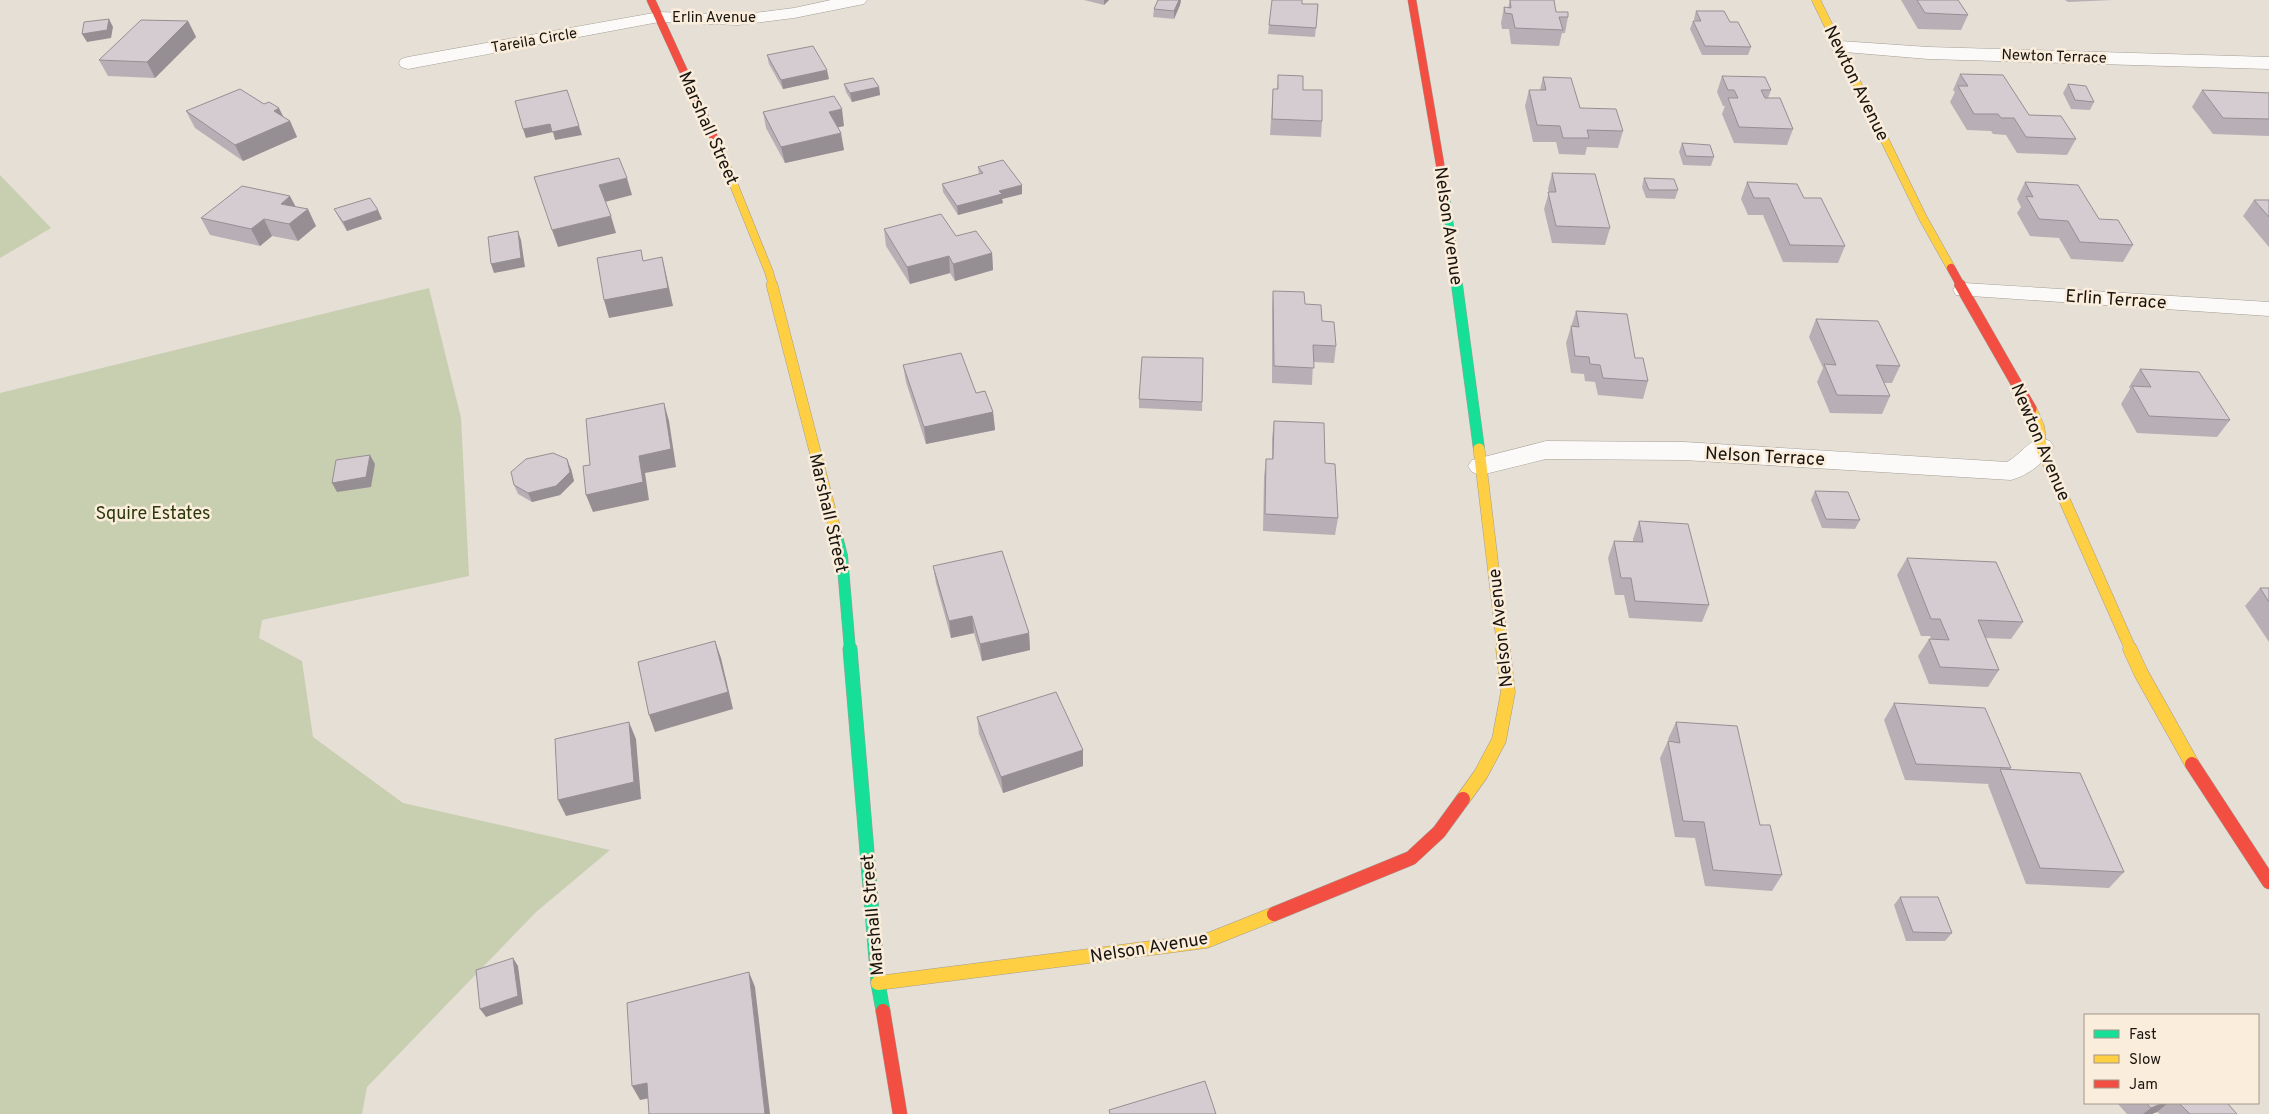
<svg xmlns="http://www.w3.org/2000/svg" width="2269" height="1114" viewBox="0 0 2269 1114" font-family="Overpass,sans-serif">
<rect width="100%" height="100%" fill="#e6dfd5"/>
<!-- green -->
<g fill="#c8ceb0">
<polygon points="0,175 51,228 0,258"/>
<polygon points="429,288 461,418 469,576 262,620 259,638 302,661 313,737 403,803 610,850 536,912 367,1087 362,1114 0,1114 0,393"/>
</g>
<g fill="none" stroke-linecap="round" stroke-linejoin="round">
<!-- street casing -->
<g stroke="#a39e96" stroke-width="1">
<g id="street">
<polygon points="831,0 867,0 864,4 794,18 738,25 659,22 408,69 401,67 399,63 401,59 408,57 659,12 738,15 794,8"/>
<polygon points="1840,41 1928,47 2269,57 2269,69 1928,59 1833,51 1831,47 1833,43"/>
<polygon points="1964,283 2269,302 2269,316 1956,295 1953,290 1956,285"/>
<path d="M2041 438 2050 441 2054 447C2044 463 2029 475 2011 480L1684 460 1546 459 1481 475 1472 472 1468 466 1472 460 1546 441 1684 442 2007 462C2020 455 2027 442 2041 438Z"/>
</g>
</g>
<!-- fast-far2 casing -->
<g stroke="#a39e96" stroke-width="9">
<polyline id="fast-far2" points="1446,199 1457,286"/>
</g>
<!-- fast-far1 casing -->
<g stroke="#a39e96" stroke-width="12">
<g id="fast-far1">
<polyline points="1457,285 1479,449"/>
<polyline points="834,525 842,556 850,650"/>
</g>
</g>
<!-- fast casing -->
<g stroke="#a39e96" stroke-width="15">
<polyline id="fast" points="850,649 878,983 883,1011"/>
</g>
<!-- slow-far2 casing -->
<g stroke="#a39e96" stroke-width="9">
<g id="slow-far2">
<polyline points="1816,0 1923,218 1951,268"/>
<polyline points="721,153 769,272 773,286"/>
</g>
</g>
<!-- slow-far1 casing -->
<g stroke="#a39e96" stroke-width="12">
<g id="slow-far1">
<polyline points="772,285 834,525"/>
<polyline points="2031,409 2039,428 2041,447 2131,650"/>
<polyline points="1479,449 1503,650"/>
</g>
</g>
<!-- slow casing -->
<g stroke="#a39e96" stroke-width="15">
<g id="slow">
<polyline points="2130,649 2141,673 2192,764"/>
<polyline points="1463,799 1481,774 1499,740 1508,692 1503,649"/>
<polyline points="878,983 1206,941 1274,914"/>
</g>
</g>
<!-- jam-far2 casing -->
<g stroke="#a39e96" stroke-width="9">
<g id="jam-far2">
<polyline points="651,0 721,153"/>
<polyline points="1412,0 1446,199"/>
<polyline points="1951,268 1961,286"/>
</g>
</g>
<!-- jam-far1 casing -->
<g stroke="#a39e96" stroke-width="12">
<polyline id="jam-far1" points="1960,285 2031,409"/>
</g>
<!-- jam casing -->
<g stroke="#a39e96" stroke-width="15">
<g id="jam">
<polyline points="2192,764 2269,882"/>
<polyline points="1274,914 1411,858 1439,832 1463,799"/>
<polyline points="883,1011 900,1114"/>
</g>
</g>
<!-- street -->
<use href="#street" fill="#fbfaf9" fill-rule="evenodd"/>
<!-- fast-far2 -->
<use href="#fast-far2" stroke="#16e098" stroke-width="8"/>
<!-- fast-far1 -->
<use href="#fast-far1" stroke="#16e098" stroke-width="11"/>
<!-- fast -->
<use href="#fast" stroke="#16e098" stroke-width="14"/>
<!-- slow-far2 -->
<use href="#slow-far2" stroke="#ffcf43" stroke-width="8"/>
<!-- slow-far1 -->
<use href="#slow-far1" stroke="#ffcf43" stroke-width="11"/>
<!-- slow -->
<use href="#slow" stroke="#ffcf43" stroke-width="14"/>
<!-- jam-far2 -->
<use href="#jam-far2" stroke="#f24e42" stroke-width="8"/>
<!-- jam-far1 -->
<use href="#jam-far1" stroke="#f24e42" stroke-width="11"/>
<!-- jam -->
<use href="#jam" stroke="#f24e42" stroke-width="14"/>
</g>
<!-- wall -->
<g fill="#b7afb5">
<polygon points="1084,0 1109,0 1104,5"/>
<polygon points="1158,0 1181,0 1180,5 1174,19 1153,17 1154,9"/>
<polygon points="1510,0 1554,0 1556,12 1568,17 1565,33 1562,33 1559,46 1511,44 1509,29 1502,29 1501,23 1504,7 1508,8"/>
<polygon points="1901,0 1958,0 1968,15 1961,30 1918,29"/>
<polygon points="2065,0 2113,0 2068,2"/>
<polygon points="1302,4 1318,4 1315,37 1268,34 1269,25"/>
<polygon points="1696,11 1730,22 1751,47 1748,55 1702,55 1690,29 1693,21 1695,21 1694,19"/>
<polygon points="188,21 196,37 155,78 108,76 99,60"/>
<polygon points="767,55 829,79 783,89 769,64"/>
<polygon points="1960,74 2029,115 2076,139 2067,155 2017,153 2006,135 1993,134 1991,131 1967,130 1950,102 1955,92 1953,90"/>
<polygon points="1278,75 1303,90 1322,121 1321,137 1270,135 1273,89 1277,89"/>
<polygon points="1722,76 1771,90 1768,98 1793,129 1787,145 1734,143 1722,114 1725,106 1723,106 1717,92"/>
<polygon points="1543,77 1580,108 1623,131 1618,148 1587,147 1585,155 1559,154 1556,142 1533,142 1525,106 1529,90 1540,90"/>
<polygon points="844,84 879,87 880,95 852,102 846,92"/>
<polygon points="2068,84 2094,102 2090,110 2071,109 2063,93"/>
<polygon points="2202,90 2269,93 2269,136 2213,134 2192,107"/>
<polygon points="186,111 284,117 290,121 297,137 243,161 195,128"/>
<polygon points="763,112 844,126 837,127 844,150 785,163 766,128"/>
<polygon points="1682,143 1714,157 1711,166 1683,165 1679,152"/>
<polygon points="978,167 1022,194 1002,199 1003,203 958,215 943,192 942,184 979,174"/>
<polygon points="1552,173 1610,228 1605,245 1552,243 1544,209 1549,192 1548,189"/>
<polygon points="1644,178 1678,190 1675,199 1646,198 1642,187"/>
<polygon points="1747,182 1845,246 1838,263 1783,262 1763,215 1748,215 1741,199"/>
<polygon points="2025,182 2099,219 2133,245 2123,262 2071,259 2059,238 2030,236 2017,213 2021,207 2017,199"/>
<polygon points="2254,200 2269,200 2269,247 2243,216"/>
<polygon points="296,207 316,226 298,241 272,236 260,246 210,235 201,218"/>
<polygon points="334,209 382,219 347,231 339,218"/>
<polygon points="884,229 956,236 992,253 993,270 955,281 950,273 910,284 886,246"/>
<polygon points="1273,291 1305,304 1322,321 1336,346 1334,363 1313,362 1312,385 1272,383 1272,308"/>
<polygon points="1576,311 1635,358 1648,381 1643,399 1598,395 1595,382 1585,381 1584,374 1571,373 1566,343"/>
<polygon points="1816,319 1900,366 1892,383 1884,383 1890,396 1882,414 1830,413 1817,382 1823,368 1809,337"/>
<polygon points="1203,358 1202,411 1139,408 1139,399"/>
<polygon points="903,365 976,393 993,412 995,430 926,444 906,382"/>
<polygon points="2140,369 2230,420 2217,437 2137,433 2121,404 2130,389 2129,387"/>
<polygon points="1274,421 1325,463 1338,518 1335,535 1263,531 1264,477 1266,459 1272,459 1272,438"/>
<polygon points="571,469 574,481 560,495 532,502 518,494 514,485"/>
<polygon points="1815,491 1860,520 1855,529 1822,528 1811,500"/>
<polygon points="1639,521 1709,605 1702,622 1629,618 1624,595 1615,595 1608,558 1614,541 1633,542 1633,539"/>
<polygon points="1907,558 2023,622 2011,639 1986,638 1999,670 1988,687 1929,684 1918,656 1929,639 1931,639 1930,636 1921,636 1897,575"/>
<polygon points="933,566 1029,633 1030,650 982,661 974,633 951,638 936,583"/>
<polygon points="2260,588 2269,588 2269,642 2245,606"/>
<polygon points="1894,703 2011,768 2010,769 2124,872 2109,888 2026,884 1988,785 1989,784 1905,780 1884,720"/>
<polygon points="977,717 1083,750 1083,766 1003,793 979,734"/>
<polygon points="1676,722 1760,825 1782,875 1772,891 1705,886 1695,838 1675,837 1660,758 1668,741 1669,741 1668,739"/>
<polygon points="1900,897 1952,933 1945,941 1906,941 1894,905"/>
<polygon points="2117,1103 2227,1103 2237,1114 2160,1114 2157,1112 2152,1114 2127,1114"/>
</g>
<!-- shaded-wall -->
<g fill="#958f93">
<polygon points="1104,0 1109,0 1104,5"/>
<polygon points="1179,0 1181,0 1180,5 1174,19 1174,11"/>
<polygon points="109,19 113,27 111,38 87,42 82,34"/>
<polygon points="188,21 196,37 155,78 147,62"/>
<polygon points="827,70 829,79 783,89 781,80"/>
<polygon points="879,87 880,95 852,102 850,93"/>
<polygon points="279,108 286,122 290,121 297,137 243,161 235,145 274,111"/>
<polygon points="842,109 844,126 831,129 829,112"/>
<polygon points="550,124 579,126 582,135 555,140 553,132 526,138 523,129"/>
<polygon points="841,133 844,150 785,163 781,147"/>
<polygon points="627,178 632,195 605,202 599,185"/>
<polygon points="1022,185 1022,194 1002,199 1003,203 958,215 957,206 999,191"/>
<polygon points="290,196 299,213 281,204"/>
<polygon points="308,209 316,226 298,241 289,224"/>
<polygon points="378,210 382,219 347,231 343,222"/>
<polygon points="611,216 616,233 558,247 552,230"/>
<polygon points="264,219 272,236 260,246 251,229"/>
<polygon points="518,231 521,240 525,267 494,273 491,264"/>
<polygon points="992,253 993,270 955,281 953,264"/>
<polygon points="949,256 950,273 910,284 907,267"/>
<polygon points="662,257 666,274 673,306 609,318 604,300"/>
<polygon points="664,403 669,421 676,467 645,473 649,500 593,512 586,495 639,456"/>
<polygon points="993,412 995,430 926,444 924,427"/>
<polygon points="370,455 375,464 371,487 337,492 332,483"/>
<polygon points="567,459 571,469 574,481 560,495 532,502 528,493"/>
<polygon points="972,616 974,633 951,638 949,621"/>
<polygon points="1029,633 1030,650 982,661 980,644"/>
<polygon points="715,641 721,658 733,709 655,732 649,715"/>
<polygon points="629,722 636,739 641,799 566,816 558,800"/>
<polygon points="1083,750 1083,766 1003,793 1001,777"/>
<polygon points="513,958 518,966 523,1004 486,1017 480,1009"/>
<polygon points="749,972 755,987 770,1114 765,1114"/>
<polygon points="647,1083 655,1097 640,1100 632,1086"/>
<polygon points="2163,1103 2168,1103 2157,1112 2152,1114 2143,1114 2151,1108"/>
</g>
<!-- building -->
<g fill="#d5ccd2" stroke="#958f93">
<polygon points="1158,0 1179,0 1174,11 1154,9"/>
<polygon points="1272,0 1302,0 1302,4 1318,4 1316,28 1269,25"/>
<polygon points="1510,0 1554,0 1556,12 1568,12 1568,17 1559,17 1563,30 1515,28 1512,14 1505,13 1504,7 1511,8"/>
<polygon points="1917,0 1958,0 1968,15 1925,13"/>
<polygon points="1696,11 1724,11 1730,22 1738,22 1751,47 1705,46 1693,21 1701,21"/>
<polygon points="109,19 107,30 82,34 84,22"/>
<polygon points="141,20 188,21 147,62 99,60"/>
<polygon points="813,46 827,70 781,80 767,55"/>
<polygon points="1960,74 2003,75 2029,115 2061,116 2076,139 2026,137 2014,118 2001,118 1998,114 1974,114 1958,86 1968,86"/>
<polygon points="1278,75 1303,76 1303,90 1322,90 1322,121 1272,119 1273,89 1278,89"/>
<polygon points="1722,76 1765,77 1771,90 1761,90 1765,98 1780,98 1793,129 1739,127 1728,98 1738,98 1734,90 1728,90"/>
<polygon points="1543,77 1571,78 1580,108 1616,109 1623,131 1587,130 1589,138 1563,138 1560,126 1537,125 1529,90 1546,90"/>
<polygon points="873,78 879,87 850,93 844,84"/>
<polygon points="2068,84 2086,86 2094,102 2075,100"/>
<polygon points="240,89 264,104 269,102 279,108 274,111 290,121 235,145 186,111"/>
<polygon points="567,90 579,126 552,132 550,124 523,129 515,101"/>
<polygon points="2202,90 2269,93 2269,119 2223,118"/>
<polygon points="834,96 842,109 829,112 841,133 781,147 763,112"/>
<polygon points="1682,143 1710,145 1714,157 1686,156"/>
<polygon points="619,158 627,178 599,185 611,216 552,230 534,177"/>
<polygon points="1003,160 1022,185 999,191 1002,194 957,206 942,184 983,173 978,167"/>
<polygon points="1552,173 1595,174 1610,228 1556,226 1548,192 1556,192"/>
<polygon points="1644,178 1674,179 1678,190 1649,190"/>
<polygon points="1747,182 1797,184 1804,198 1821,198 1845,246 1790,245 1769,198 1754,198"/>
<polygon points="2025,182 2078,185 2099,219 2118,220 2133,245 2080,242 2068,221 2039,219 2026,196 2033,197"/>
<polygon points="242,186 290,196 281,204 308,209 289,224 264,219 251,229 201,218"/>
<polygon points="370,198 378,210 343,222 334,209"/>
<polygon points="2254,200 2269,200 2269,217"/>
<polygon points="941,214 956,236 976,231 992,253 953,264 949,256 907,267 884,229"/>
<polygon points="518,231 521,258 491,264 488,237"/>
<polygon points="641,250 643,261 662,257 668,288 604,300 597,258"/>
<polygon points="1273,291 1304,292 1305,304 1321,305 1322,321 1334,322 1336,346 1313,345 1314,368 1274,366"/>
<polygon points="1576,311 1627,314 1635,358 1643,358 1648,381 1603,378 1600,365 1590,364 1589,357 1575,356 1571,326 1579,327"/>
<polygon points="1816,319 1878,321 1900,366 1876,365 1890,396 1837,395 1824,364 1836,365"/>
<polygon points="961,353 976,393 985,391 993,412 924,427 903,365"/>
<polygon points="1142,357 1203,358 1202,402 1139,399"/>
<polygon points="2140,369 2199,372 2230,420 2149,416 2132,386 2151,387"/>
<polygon points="664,403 671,449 639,456 643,482 586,495 583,466 590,465 586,419"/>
<polygon points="1274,421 1324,423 1325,463 1335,464 1338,518 1265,514 1266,459 1273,459"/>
<polygon points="553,453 567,459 570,472 556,486 528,493 514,485 511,472 526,459"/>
<polygon points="370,455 366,477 332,483 336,460"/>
<polygon points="1815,491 1848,492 1860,520 1826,519"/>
<polygon points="1639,521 1688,524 1709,605 1635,601 1631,578 1621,578 1614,541 1643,542"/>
<polygon points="1002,551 1029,633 980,644 972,616 949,621 933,566"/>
<polygon points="1907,558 1996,562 2023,622 1978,620 1999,670 1940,667 1929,639 1949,640 1940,619 1931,619"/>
<polygon points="2260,588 2269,588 2269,602"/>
<polygon points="715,641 728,692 649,715 638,662"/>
<polygon points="1056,692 1083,750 1001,777 977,717"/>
<polygon points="1894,703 1985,708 2011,768 1916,764"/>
<polygon points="629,722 634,782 558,800 555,739"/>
<polygon points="1676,722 1737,726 1760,825 1770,825 1782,875 1713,870 1704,822 1683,821 1668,741 1680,743"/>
<polygon points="2000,769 2080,773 2124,872 2040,868"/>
<polygon points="1900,897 1938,897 1952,933 1913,932"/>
<polygon points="513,958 518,996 480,1009 476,970"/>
<polygon points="749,972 765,1114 649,1114 647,1083 632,1086 627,1003"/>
<polygon points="1205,1081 1216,1114 1110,1114 1109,1110"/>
<polygon points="2146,1103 2163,1103 2151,1108"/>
<polygon points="2179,1103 2227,1103 2237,1114 2190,1114"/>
</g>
<g text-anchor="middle" stroke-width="5" stroke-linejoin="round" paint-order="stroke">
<!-- far-street labels -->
<g font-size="15" fill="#19140e" stroke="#fbeddb">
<text x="714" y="22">Erlin Avenue</text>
<text transform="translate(534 40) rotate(-10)" y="5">Tareila Circle</text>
<text transform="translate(2054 56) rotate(2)" y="5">Newton Terrace</text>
</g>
<!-- street labels -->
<g font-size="18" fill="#19140e" stroke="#fbeddb">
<text transform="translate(1857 83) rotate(64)" y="6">Newton Avenue</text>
<text transform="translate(709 128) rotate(66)" y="6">Marshall Street</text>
<text transform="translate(1449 226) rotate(82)" y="6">Nelson Avenue</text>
<text transform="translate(2116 299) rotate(4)" y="6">Erlin Terrace</text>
<text transform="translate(2041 442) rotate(67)" y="6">Newton Avenue</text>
<text transform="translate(1765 456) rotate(3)" y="6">Nelson Terrace</text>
<text transform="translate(829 513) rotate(77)" y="6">Marshall Street</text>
<text transform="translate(1500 628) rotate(-96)" y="6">Nelson Avenue</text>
<text transform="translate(872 915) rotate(-95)" y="6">Marshall Street</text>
<text transform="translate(1149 947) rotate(-9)" y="6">Nelson Avenue</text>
</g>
<!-- park labels -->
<g font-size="18" fill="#2b380b" stroke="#fbeddb">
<text x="153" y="519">Squire Estates</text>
</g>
</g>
<!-- legend -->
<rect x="2084" y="1014" width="175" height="90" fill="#fbeddb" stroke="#a19689"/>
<rect x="2094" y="1030" width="25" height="8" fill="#16e098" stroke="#a19689"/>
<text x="2129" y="1039" font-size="15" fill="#19140e">Fast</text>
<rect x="2094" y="1055" width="25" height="8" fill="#ffcf43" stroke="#a19689"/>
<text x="2129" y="1064" font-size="15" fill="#19140e">Slow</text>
<rect x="2094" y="1080" width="25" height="8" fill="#f24e42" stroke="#a19689"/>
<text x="2129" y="1089" font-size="15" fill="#19140e">Jam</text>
</svg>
